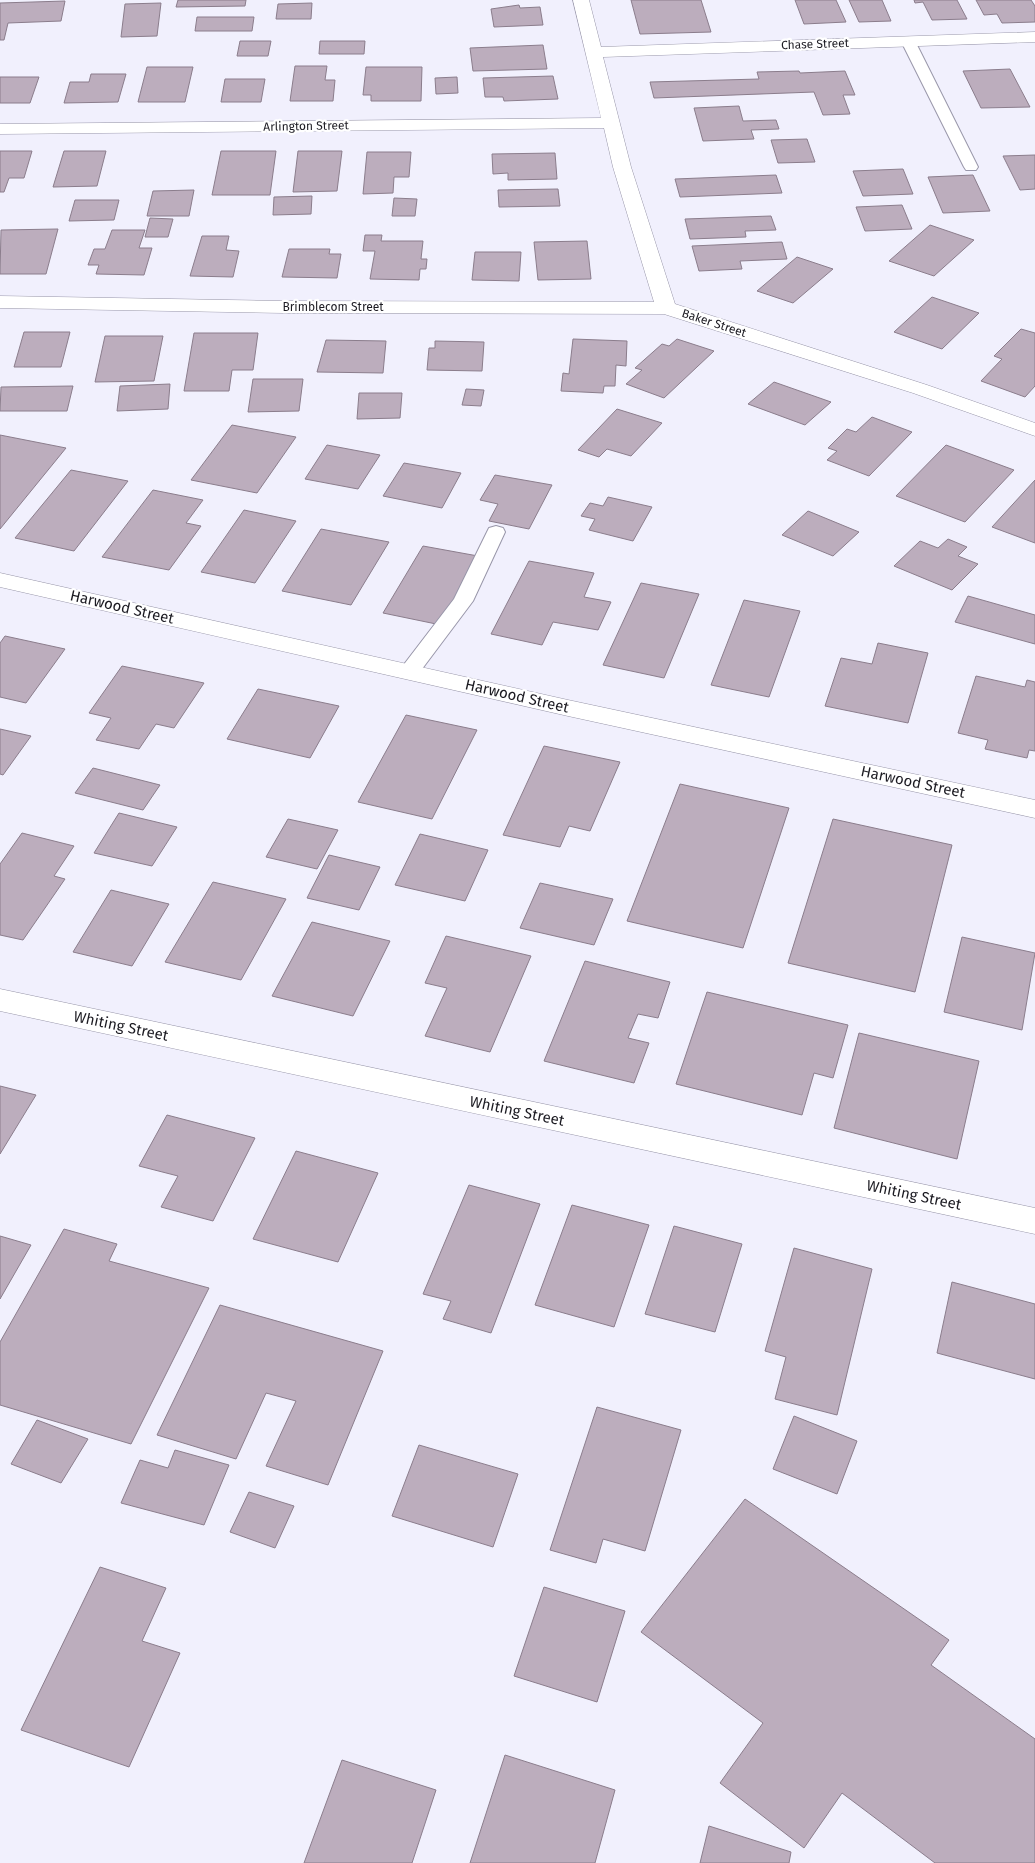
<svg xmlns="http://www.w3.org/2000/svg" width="1035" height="1863" viewBox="0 0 1035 1863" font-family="'Fira Sans',sans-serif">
<rect width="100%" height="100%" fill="#f1f0fd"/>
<!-- building -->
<g fill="#bcadbd" stroke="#8b7d8c">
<polygon points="178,0 246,0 245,6 176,7"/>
<polygon points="631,0 701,0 711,32 640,34"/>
<polygon points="795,0 836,0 846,22 804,24"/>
<polygon points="849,0 882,0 891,21 859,22"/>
<polygon points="914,0 957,0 967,19 932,20 923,2 915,3"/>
<polygon points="976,0 1031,0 1035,6 1035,22 1002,23 997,14 984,15"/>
<polygon points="65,1 61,21 8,23 4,40 0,40 0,3"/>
<polygon points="161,3 157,36 121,37 125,4"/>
<polygon points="312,3 311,19 276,19 278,4"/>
<polygon points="519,5 520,8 540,7 543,25 494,27 491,9"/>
<polygon points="197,17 254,17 252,31 195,31"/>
<polygon points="240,41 271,41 268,56 237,56"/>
<polygon points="320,41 365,41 364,54 319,54"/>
<polygon points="543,45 547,69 473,71 470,48"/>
<polygon points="295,66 327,66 325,80 335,80 333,101 290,101"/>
<polygon points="147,67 193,67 185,102 138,102"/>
<polygon points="366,67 422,67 421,101 371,101 371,95 363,95"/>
<polygon points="1010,69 1030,107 981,108 963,71"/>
<polygon points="799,71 800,73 845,71 855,95 843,95 850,114 823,115 814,92 654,98 650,82 759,79 757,72"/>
<polygon points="91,74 126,74 118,102 64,103 70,82 89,82"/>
<polygon points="553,76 558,99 504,101 503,97 485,97 483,78"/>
<polygon points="0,77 39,77 30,103 0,103"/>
<polygon points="457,77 458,93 436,94 435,78"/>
<polygon points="225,79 265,79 261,102 221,102"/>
<polygon points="739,106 743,121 776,120 779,129 751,130 754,139 703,141 694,108"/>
<polygon points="807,139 815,162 778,163 771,140"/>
<polygon points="0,151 32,151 24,178 9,178 4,192 0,192"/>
<polygon points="64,151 106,151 97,186 53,187"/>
<polygon points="221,151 276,151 270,195 212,195"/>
<polygon points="298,151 342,151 337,191 293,192"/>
<polygon points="367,152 411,152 409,177 394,177 393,193 363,194"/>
<polygon points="555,153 557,179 508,180 508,173 493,174 492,154"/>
<polygon points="1035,155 1035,189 1020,190 1003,156"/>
<polygon points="903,169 913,194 863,196 853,171"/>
<polygon points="776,175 782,193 680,197 675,179"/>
<polygon points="973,175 990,211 943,213 928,177"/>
<polygon points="558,189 560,206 499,207 498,190"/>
<polygon points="194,190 189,216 147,216 153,191"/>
<polygon points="312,196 311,214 273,215 274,197"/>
<polygon points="394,198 417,199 415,216 392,216"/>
<polygon points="75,200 119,200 114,220 69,221"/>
<polygon points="902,205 912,229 865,231 856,207"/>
<polygon points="771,216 776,230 745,231 746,237 690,239 685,219"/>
<polygon points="150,218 173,219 168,237 145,237"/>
<polygon points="930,225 974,240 934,276 889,261"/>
<polygon points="58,229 46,274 0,274 1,230"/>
<polygon points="112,230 145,230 139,248 152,248 144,275 96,274 99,265 88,265 94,249 105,249"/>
<polygon points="365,235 382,235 381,241 423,241 421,259 427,259 426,269 420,269 419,280 370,279 375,251 363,251"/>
<polygon points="202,236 229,236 226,250 239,251 233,277 190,276"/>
<polygon points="587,241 591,279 538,280 534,242"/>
<polygon points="782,242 787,259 740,261 742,269 699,271 692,246"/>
<polygon points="289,249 330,249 329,254 341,254 337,278 282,277"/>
<polygon points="475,252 521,252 519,281 472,280"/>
<polygon points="797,257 833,269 793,303 757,291"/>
<polygon points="932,297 979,313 942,349 894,332"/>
<polygon points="1021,329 1035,333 1035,386 1025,397 981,381 1002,359 994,356"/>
<polygon points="24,332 70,332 61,367 14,367"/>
<polygon points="194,333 258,333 253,370 232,370 229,391 184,391"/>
<polygon points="105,336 163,336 154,381 95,382"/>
<polygon points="573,339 627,341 626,366 616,365 615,386 604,386 603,393 561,391 563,373 569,374"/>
<polygon points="677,339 714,351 664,398 626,384 642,370 635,368 662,344 669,346"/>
<polygon points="326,340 386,341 383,373 317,372"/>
<polygon points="435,341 484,342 482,371 427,370 429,348 435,348"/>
<polygon points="253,379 303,379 299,411 248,412"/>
<polygon points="774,382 831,402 805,425 748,404"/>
<polygon points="170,384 168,409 117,411 120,386"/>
<polygon points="73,386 67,411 0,411 1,387"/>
<polygon points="466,389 484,390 481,406 462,405"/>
<polygon points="359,393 402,393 400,418 357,419"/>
<polygon points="617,409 662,423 631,456 607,449 599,457 578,450"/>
<polygon points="872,417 912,432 869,476 827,460 837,451 828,448 847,429 856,432"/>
<polygon points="232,425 296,437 257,493 191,480"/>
<polygon points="0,435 66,448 0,529"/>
<polygon points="327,445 380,455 358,489 305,479"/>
<polygon points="946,445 1014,470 965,522 896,496"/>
<polygon points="404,463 461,473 442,508 383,496"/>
<polygon points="71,470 128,481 74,551 15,538"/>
<polygon points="495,475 552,485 529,529 489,521 498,504 480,500"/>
<polygon points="1035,480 1035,543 992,527"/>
<polygon points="153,490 203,500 186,523 201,526 169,570 102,557"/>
<polygon points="608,497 652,507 633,541 589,530 595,519 581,516 590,503 603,506"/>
<polygon points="244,510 296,521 255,583 201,572"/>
<polygon points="808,511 859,532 833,556 782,535"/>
<polygon points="321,529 389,542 351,605 282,591"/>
<polygon points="948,539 967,547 958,556 978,564 952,590 894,566 920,541 938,548"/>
<polygon points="423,546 478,556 441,625 383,613"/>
<polygon points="529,561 594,573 584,597 611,602 598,630 553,622 542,645 491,634"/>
<polygon points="641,583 699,594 664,678 603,665"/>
<polygon points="968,596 1035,615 1035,644 955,622"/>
<polygon points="744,600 800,611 769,697 711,685"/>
<polygon points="5,636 65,649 26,703 0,697 0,643"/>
<polygon points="878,643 928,653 908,723 825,706 841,658 872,664"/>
<polygon points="122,666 204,683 174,728 156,724 139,749 96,740 111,718 89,713"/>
<polygon points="976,676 1025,687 1027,680 1035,682 1035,751 1029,750 1027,758 985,749 988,740 958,733"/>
<polygon points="258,689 339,706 310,758 227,739"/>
<polygon points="406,715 477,730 432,819 358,802"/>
<polygon points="0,729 31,736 3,775 0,774"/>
<polygon points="544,746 620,762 590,831 569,826 560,847 503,835"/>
<polygon points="93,768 160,785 143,810 75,793"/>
<polygon points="680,784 789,808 743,948 627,921"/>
<polygon points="119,813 177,827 152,866 94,853"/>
<polygon points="288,819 338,830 317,869 266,857"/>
<polygon points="833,819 952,845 915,992 788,963"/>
<polygon points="22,833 74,846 54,876 65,879 23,940 0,935 0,864"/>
<polygon points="420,834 488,850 465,901 395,885"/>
<polygon points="329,855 380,867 359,910 307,898"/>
<polygon points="213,882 286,899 241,980 165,962"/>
<polygon points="540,883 613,899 594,945 520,928"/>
<polygon points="111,890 169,904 132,966 73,952"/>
<polygon points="312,922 390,941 353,1016 272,996"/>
<polygon points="446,936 531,956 490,1052 425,1036 447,988 425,983"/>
<polygon points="962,937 1035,953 1022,1030 944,1012"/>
<polygon points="585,961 670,982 658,1018 638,1014 628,1038 649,1043 634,1083 544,1061"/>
<polygon points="707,992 848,1025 833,1078 814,1073 802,1115 676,1084"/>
<polygon points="859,1033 979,1061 957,1159 834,1128"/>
<polygon points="0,1086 36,1095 0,1154"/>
<polygon points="167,1115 255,1138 213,1221 161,1207 178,1176 139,1166"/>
<polygon points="296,1151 378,1173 338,1262 253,1239"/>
<polygon points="469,1185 540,1204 491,1333 443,1319 451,1301 423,1294"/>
<polygon points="572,1205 649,1225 614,1327 535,1305"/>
<polygon points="674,1226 742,1244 715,1332 645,1314"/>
<polygon points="64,1229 117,1244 109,1261 209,1288 131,1444 0,1405 0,1342"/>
<polygon points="0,1236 31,1245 0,1299"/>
<polygon points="794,1248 872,1269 837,1415 775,1399 786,1357 765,1351"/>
<polygon points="952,1282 1035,1304 1035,1379 937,1353"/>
<polygon points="220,1305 383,1351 328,1485 266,1466 296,1401 266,1393 236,1459 157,1435"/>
<polygon points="597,1407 681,1430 645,1551 603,1539 596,1563 550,1550"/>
<polygon points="794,1416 857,1441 837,1494 773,1469"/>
<polygon points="37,1420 88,1439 61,1483 11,1464"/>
<polygon points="419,1445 518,1474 493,1547 392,1516"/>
<polygon points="175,1450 229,1465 204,1525 121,1503 140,1460 168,1468"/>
<polygon points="249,1492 294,1506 275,1548 230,1532"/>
<polygon points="745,1499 949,1640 931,1665 1035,1739 1035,1863 935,1863 842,1793 804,1848 720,1783 763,1723 641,1632"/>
<polygon points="100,1567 166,1588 142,1641 180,1653 129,1767 21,1730"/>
<polygon points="544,1587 625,1611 597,1702 514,1676"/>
<polygon points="505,1755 615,1790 595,1863 470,1863"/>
<polygon points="342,1760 436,1790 412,1863 304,1863"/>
<polygon points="709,1826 791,1852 789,1863 700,1863"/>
</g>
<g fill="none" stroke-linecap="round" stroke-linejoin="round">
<!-- lane casing -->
<g stroke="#9896a9" stroke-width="2">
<g id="lane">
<polygon points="908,37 915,41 978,167 976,170 966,170 964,167 901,41"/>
<polygon points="496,526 503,528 505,532 473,601 416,677 409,678 402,677 399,672 402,667 454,599 487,532 489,528"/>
</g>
</g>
<!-- street casing -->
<g stroke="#9896a9" stroke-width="1">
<g id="street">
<polygon points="573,0 589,0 601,47 1035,32 1035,42 603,57 631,167 675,304 927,385 1035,423 1035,436 913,393 664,314 285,313 0,308 0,296 285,301 654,302 613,167 604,128 0,134 0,124 601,118"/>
<polygon points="0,573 568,700 1035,800 1035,818 568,716 0,587"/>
<polygon points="0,989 1035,1208 1035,1234 0,1011"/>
</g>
</g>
<!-- lane -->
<use href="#lane" fill="#fff" fill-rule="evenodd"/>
<!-- street -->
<use href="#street" fill="#fff" fill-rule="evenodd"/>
</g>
<g text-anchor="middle" stroke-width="4.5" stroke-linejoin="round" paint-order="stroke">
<!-- far-street labels -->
<g font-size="12" fill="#1c1b22" stroke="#fff">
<text transform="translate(815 44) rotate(-2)" y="4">Chase Street</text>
<text transform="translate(306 126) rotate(-1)" y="4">Arlington Street</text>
<text x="333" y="311">Brimblecom Street</text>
<text transform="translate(714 323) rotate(18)" y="4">Baker Street</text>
</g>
<!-- street labels -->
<g font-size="15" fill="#1c1b22" stroke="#fff">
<text transform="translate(122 607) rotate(13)" y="5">Harwood Street</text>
<text transform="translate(517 696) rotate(13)" y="5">Harwood Street</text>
<text transform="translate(913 782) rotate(12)" y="5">Harwood Street</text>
<text transform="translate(121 1026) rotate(12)" y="5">Whiting Street</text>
<text transform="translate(517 1111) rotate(12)" y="5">Whiting Street</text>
<text transform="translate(914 1195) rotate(12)" y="5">Whiting Street</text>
</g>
</g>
</svg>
